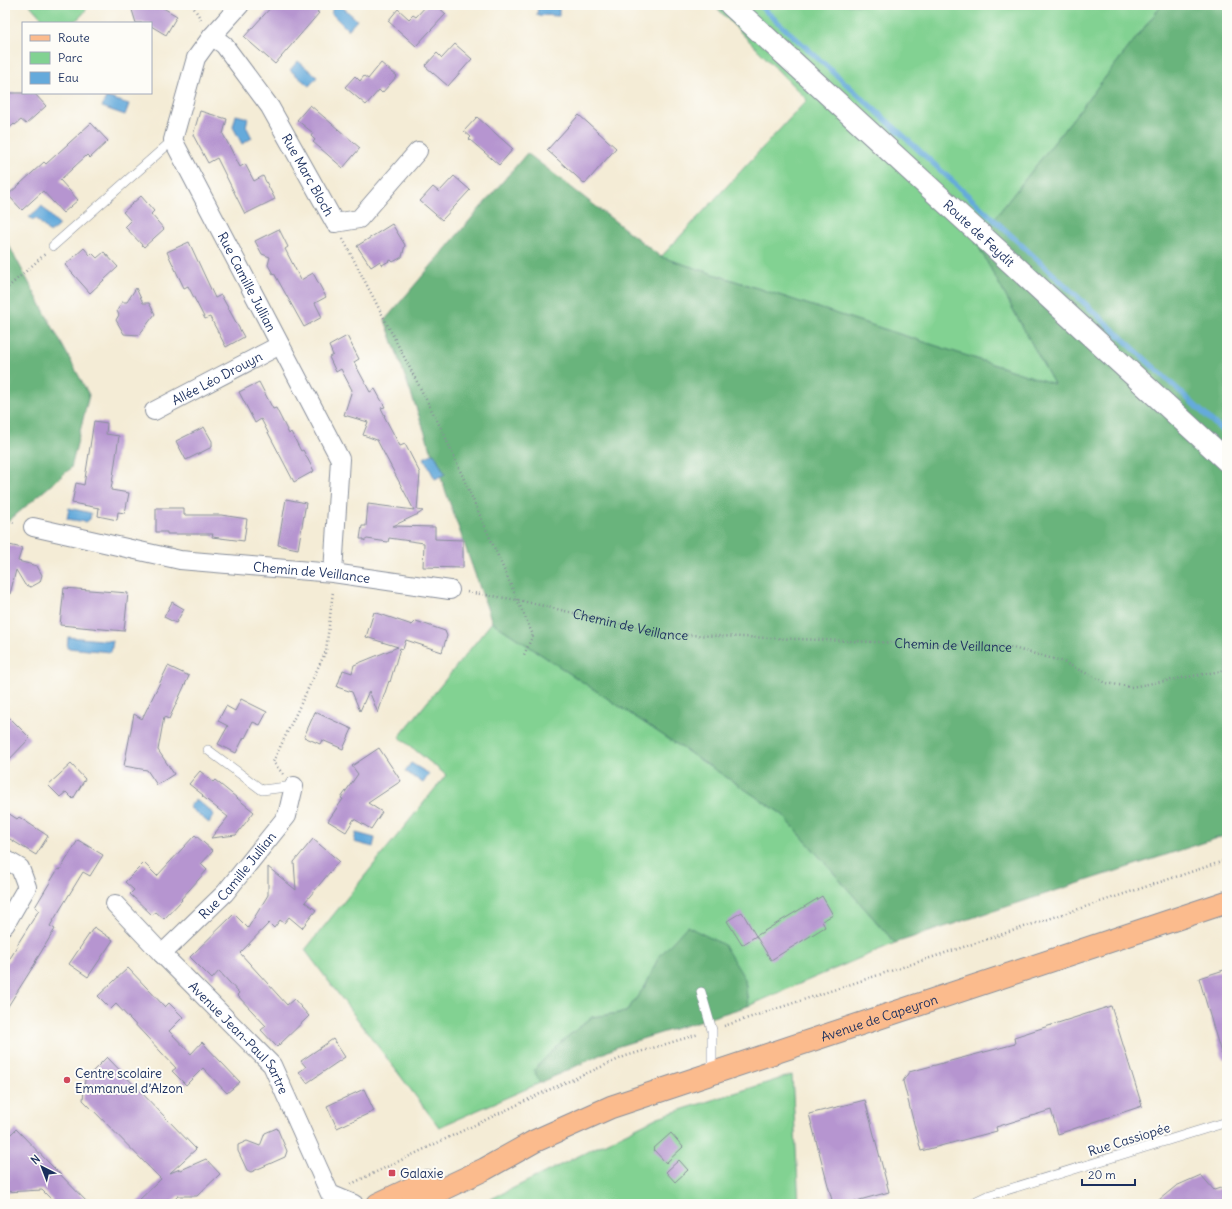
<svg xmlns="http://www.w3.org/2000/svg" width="1232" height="1209" viewBox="0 0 1232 1209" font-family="Delius,sans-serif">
<rect width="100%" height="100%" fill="#fdfcf7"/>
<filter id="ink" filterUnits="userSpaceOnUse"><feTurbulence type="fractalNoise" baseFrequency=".025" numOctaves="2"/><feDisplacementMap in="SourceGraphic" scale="8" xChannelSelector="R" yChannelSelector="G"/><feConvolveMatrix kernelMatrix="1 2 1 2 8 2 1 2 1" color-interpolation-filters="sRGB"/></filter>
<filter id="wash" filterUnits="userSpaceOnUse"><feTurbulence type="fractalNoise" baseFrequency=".012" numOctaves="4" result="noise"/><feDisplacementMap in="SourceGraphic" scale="16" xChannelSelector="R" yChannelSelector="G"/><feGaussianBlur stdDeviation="0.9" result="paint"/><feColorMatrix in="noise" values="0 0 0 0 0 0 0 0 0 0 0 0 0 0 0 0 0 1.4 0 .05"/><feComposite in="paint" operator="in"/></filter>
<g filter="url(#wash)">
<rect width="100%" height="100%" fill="#f4ecd6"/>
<!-- green -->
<g fill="#82d292" stroke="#4e8078">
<polygon points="30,5 89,5 83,14 73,23 46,23"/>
<polygon points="714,5 1162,5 976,242 1054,384 661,257 807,100"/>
<polygon points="492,622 782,814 895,943 748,1006 745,979 659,958 646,985 626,1012 592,1017 561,1042 534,1070 540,1083 439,1127 305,950 446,775 399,737"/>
<polygon points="792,1075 799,1204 481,1204 658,1117"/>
</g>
<!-- forest -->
<g fill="#69b47c" stroke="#42726d">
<polygon points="1162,5 1227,5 1227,835 895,943 782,814 492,622 385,320 527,153 661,257 1054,384 976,242"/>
<polygon points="5,238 89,395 71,468 5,524"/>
<polygon points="687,926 724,945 745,979 748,1006 619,1046 540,1083 534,1070 561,1042 592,1017 626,1012 646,985 658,958"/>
</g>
<!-- water -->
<g fill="#65aadb" stroke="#406c9c">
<polygon points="334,5 337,6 340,5 357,20 348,30 331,13 332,12 332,7"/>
<polygon points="538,5 559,5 559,16 537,15"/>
<polygon points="298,61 317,77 309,86 290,70"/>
<polygon points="106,97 129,104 125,115 102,107"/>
<polygon points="236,115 248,118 246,126 252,138 242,144 233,127"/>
<polygon points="42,206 59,225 50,233 36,218 33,220 29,217"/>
<polygon points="434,453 445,474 435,479 424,458"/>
<polygon points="69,508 91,513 90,519 86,522 67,519"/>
<polygon points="68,637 113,641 111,652 67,648"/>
<polygon points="411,763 429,774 423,783 405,771"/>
<polygon points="196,799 214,814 209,823 189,807"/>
<polygon points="356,833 375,838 373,847 354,842"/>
</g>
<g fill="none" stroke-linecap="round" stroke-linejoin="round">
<!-- stream -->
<polyline stroke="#65aadb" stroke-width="5.5" points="759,5 897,130 1227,435"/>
</g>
<g id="blocks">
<!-- building -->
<g fill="#b695d0">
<polygon points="149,5 158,5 177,16 166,35 151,26 151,23 136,23 132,10"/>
<polygon points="273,5 323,5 317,12 319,13 275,64 244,37"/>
<polygon points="427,5 436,5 446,14 416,46 388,21 398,9 409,19 413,15 416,17"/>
<polygon points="455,44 472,59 448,86 425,66 437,53 442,58"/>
<polygon points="381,63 397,76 382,93 379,90 366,105 345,87 355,76 360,81 364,76 368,79"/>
<polygon points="5,93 34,93 46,106 26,124 21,120 15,125 14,124 5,132"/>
<polygon points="310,105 360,148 343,168 313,142 315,140 311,136 313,133 297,120"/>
<polygon points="200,111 227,119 223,134 240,167 245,164 254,181 263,176 275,199 245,214 217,158 208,163 193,135"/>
<polygon points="579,115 616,148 585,184 547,150"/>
<polygon points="477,117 513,149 499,165 469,139 471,137 464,131"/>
<polygon points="91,123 108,141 90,158 87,155 60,180 78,200 63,213 43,191 22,210 8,195 44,162 46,164"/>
<polygon points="454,176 470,190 442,220 420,201 433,187 439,192"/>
<polygon points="141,196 154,211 151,214 164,229 144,247 125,227 131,221 123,212"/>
<polygon points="392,224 405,245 402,257 393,262 391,260 382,265 380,261 371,267 357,246"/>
<polygon points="279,229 288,247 285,249 301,280 313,273 326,297 315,303 322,317 304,327 274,273 273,274 268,265 270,257 262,254 255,241"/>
<polygon points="189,242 215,298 221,295 244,337 226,347 210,317 205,319 188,286 184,288 167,252"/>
<polygon points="84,248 90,255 92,253 97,258 104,252 118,267 90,293 65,265"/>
<polygon points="136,288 143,303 149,303 155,314 139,335 124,334 116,320 119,315 117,311 122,302 127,302"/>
<polygon points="347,336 359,359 354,362 370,392 375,389 385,407 381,408 385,416 384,416 400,446 405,444 420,473 417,510 423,511 417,515 416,515 393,526 435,527 435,539 463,540 463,568 423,567 424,543 389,538 388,542 367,539 364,541 364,539 360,539 362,526 366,526 368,504 414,510 377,440 363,435 368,422 344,415 352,390 341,369 336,372 329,357 333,355 329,346"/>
<polygon points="259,382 273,409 276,408 289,434 291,432 301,451 303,450 314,471 294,482 261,419 255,423 239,392"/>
<polygon points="94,421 107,423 106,434 119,436 111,490 129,493 125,513 118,512 117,520 98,516 99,508 72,503 76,483 84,485"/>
<polygon points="204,427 212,441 212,447 186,460 176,441"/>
<polygon points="286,499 306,503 298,549 278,545"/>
<polygon points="156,508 184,508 184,515 221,515 247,519 244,541 212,537 213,534 167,534 167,532 156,532"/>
<polygon points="5,544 22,548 18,561 37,566 42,575 40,582 31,587 25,585 16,570 10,594 5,594"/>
<polygon points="64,588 128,593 124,631 60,625"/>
<polygon points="172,602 184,609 176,623 164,617"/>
<polygon points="374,612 412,625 416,621 445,631 447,636 442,652 406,640 403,649 400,648 390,682 389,681 378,713 369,691 360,711 352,692 337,687 343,670 352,673 354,665 398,647 366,637"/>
<polygon points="168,666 189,676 169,719 164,717 158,750 174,774 157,785 147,770 124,766 134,714 142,719"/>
<polygon points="241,699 267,712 260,725 253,722 245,738 244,737 236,753 218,744 228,726 218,721 226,706 235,711"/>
<polygon points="315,712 352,729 343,749 322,740 320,744 304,737"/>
<polygon points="5,713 30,738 5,764"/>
<polygon points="379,748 401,781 368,803 382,812 371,829 354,819 346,832 328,821 343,799 341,798 358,774 352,766"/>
<polygon points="71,764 85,779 73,799 66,792 60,797 48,785"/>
<polygon points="200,771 213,782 215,780 254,812 236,835 211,838 228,817 202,796 203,795 189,784"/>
<polygon points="5,811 17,819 19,817 48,836 36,855 5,836"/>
<polygon points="195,835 213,851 201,864 207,870 181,899 182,900 164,919 156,912 152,915 130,894 134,890 125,882 144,863 157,876"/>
<polygon points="313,839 339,861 305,902 316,910 302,928 289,917 284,923 280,920 274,928 269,923 240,953 287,1005 294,999 309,1016 277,1047 261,1030 266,1026 237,995 239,993 219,971 212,979 190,957 234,914 248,928 268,895 268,867 296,890 294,862"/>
<polygon points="78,840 103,855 90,876 83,872 50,926 55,929 35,962 36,962 5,1011 5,966 18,946 17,945 39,910 35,907 58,869 60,870"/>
<polygon points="822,896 833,915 822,921 825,927 771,960 756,936"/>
<polygon points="742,912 756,936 742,945 727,921"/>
<polygon points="94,927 113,940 88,977 69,964"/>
<polygon points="128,968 165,1007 169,1003 183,1017 169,1031 191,1054 202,1042 240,1082 227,1093 203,1068 186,1085 172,1071 176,1068 116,1004 111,1009 98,996"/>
<polygon points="1227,969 1227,1059 1223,1060 1199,978"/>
<polygon points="1111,1006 1142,1106 1058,1134 1051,1110 996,1127 997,1131 921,1151 903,1081 909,1072 1015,1044 1014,1037"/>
<polygon points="333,1039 345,1057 307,1083 299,1072 306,1067 301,1061"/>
<polygon points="107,1057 196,1149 170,1173 180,1169 181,1170 206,1159 220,1174 197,1196 178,1196 170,1204 135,1204 161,1179 83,1100 85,1079"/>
<polygon points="364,1089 374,1111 337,1128 327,1106"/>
<polygon points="865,1100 889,1192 845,1204 833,1204 809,1114"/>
<polygon points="277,1128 287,1151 285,1157 251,1172 247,1170 238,1151 238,1145 247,1141 260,1146 265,1133"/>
<polygon points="16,1129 89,1204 56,1204 42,1190 5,1192 5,1140"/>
<polygon points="671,1133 683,1147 666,1163 653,1149"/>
<polygon points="679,1160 688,1170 675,1182 666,1172"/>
<polygon points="1201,1175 1214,1190 1227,1186 1227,1204 1154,1204 1176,1186"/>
</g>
</g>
</g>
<g filter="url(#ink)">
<use href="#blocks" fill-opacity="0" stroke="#888e9a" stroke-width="1"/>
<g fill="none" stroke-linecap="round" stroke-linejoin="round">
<!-- service casing -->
<g stroke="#888e9a" stroke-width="10">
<g id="service">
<polyline points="53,246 173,140"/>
<polyline points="208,750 262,790 294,786"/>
<polyline points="701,992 712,1030 712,1073"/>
<polyline points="970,1204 987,1196 1227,1122"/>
</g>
</g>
<!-- minor casing -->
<g stroke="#888e9a" stroke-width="20">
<g id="minor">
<path id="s2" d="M240 5 212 36 196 58 173 140 340 459 333 573"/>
<path id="s3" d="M212 36 224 45 270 107 335 223 359 219 418 151"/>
<path id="s4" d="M154 411 280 345"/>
<path id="s5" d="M33 527 180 560 333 573 450 590"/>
<polyline points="5,859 20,868 27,887 5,925"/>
<path id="s6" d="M115 904 162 954 272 1065 330 1194 354 1204"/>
<path id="s7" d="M162 954 225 893 287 816 294 786"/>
</g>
</g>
<!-- tertiary casing -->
<g stroke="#888e9a" stroke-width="24">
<g id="tertiary">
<path id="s8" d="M731 5 1227 461"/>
</g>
</g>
<!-- primary casing -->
<g stroke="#888e9a" stroke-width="24">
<g id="primary">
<polyline points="378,1204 427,1181"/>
<path id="s9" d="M411 1204 485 1169 535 1141 611 1107 1227 902"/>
</g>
</g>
<!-- path -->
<g stroke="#888e9a" stroke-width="2.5" stroke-dasharray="1 3" stroke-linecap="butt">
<polyline points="192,5 202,21"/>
<polyline points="343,239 443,432 533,635 523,657"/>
<polyline points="5,290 45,254"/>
<polyline points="5,521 16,523"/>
<path id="s1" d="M467 592 518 600 664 634 1009 647 1061 661 1106 683 1131 687 1227 670"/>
<polyline points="283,774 273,762 326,651 333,591"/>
<polyline points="724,1026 1227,860"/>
<polyline points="351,1184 544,1092 626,1056 699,1034"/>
</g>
<!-- service -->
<use href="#service" stroke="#fff" stroke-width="9"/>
<!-- minor -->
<use href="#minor" stroke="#fff" stroke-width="18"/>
<!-- tertiary -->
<use href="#tertiary" stroke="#fff" stroke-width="22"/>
<!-- primary -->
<use href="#primary" stroke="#fbbb8d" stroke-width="22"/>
</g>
</g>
<!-- markers -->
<g fill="#d1495b" stroke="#fdfcf7" stroke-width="1.5">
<circle cx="67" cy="1080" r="4"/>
<rect x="388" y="1169" width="8" height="8" rx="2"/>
</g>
<g text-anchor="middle" stroke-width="4" stroke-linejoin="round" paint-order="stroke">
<!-- street labels -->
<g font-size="13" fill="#1b2f5e" stroke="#fdfcf7">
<text dy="5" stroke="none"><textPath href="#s3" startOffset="170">Rue Marc Bloch</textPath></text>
<text dy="5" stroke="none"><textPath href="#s8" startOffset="337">Route de Feydit</textPath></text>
<text dy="5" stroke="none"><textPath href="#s2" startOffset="314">Rue Camille Jullian</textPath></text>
<text dy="5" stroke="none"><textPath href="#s4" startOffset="71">Allée Léo Drouyn</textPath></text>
<text dy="5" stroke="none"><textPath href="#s5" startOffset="283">Chemin de Veillance</textPath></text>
<text dy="5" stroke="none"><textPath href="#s1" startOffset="167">Chemin de Veillance</textPath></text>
<text dy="5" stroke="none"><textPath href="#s1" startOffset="491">Chemin de Veillance</textPath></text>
<text dy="5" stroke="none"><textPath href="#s7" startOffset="109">Rue Camille Jullian</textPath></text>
<text dy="5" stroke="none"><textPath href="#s9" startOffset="505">Avenue de Capeyron</textPath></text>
<text dy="5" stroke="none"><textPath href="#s6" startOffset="183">Avenue Jean-Paul Sartre</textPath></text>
<text transform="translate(1129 1139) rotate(-17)" y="5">Rue Cassiopée</text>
</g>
<!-- poi labels -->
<g font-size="13" fill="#1b2f5e" stroke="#fdfcf7" text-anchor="start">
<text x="75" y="1078">Centre scolaire<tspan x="75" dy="15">Emmanuel d’Alzon</tspan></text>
<text x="400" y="1178">Galaxie</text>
</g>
</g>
<!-- margin -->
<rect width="1232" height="1209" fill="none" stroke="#fdfcf7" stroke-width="20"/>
<!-- legend -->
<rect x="22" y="22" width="130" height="72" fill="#fdfcf7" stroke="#a3aaba"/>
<rect x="30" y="35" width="20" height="6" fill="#fbbb8d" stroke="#a3aaba"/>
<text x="58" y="42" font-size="12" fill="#1b2f5e">Route</text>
<rect x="30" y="52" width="20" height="12" fill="#82d292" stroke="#a3aaba"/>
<text x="58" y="62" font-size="12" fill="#1b2f5e">Parc</text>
<rect x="30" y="72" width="20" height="12" fill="#65aadb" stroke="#a3aaba"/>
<text x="58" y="82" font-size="12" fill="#1b2f5e">Eau</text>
<!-- north arrow -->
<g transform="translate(42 1167) rotate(318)" stroke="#fdfcf7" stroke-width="3" paint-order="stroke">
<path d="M0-3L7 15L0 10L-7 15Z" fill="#1b2f5e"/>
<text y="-6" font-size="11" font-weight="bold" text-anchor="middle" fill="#1b2f5e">N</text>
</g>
<!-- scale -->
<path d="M1082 1179v6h53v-6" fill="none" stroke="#1b2f5e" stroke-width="2"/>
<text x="1088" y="1179" font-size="12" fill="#1b2f5e" stroke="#fdfcf7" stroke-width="3" paint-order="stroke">20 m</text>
</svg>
